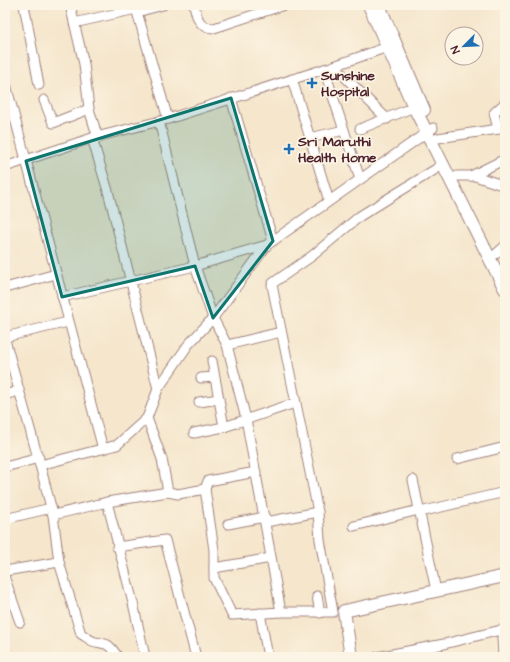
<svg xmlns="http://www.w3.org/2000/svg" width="510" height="662" viewBox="0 0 510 662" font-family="'Architects Daughter',sans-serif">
<rect width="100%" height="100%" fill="#fcf5e5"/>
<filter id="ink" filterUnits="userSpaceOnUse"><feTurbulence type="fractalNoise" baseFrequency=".025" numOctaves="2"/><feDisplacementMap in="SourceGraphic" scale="8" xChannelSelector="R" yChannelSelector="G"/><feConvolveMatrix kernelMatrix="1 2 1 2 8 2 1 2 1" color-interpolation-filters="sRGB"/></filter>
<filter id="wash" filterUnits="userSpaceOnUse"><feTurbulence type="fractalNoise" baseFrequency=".012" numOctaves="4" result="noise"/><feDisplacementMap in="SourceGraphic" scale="16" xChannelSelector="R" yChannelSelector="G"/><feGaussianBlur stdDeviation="0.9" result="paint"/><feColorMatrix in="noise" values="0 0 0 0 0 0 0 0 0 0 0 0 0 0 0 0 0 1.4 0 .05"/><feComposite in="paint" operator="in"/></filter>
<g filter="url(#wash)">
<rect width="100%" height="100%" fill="#f5e6cc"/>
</g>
<g filter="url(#ink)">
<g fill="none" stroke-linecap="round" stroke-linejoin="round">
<!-- minor casing -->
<g stroke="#a0827c" stroke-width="11">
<g id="minor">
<polyline points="24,5 39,85"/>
<polyline points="70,5 84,64 89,109 98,138"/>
<polyline points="135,5 168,119"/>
<path d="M194 5C197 18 199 28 214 28L284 5"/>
<polyline points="137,12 163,5"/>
<polyline points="74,23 136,9"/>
<polyline points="334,66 387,119"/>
<polyline points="324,69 360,179"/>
<polyline points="292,79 329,201"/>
<polyline points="5,81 103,449"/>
<polyline points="231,98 273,241"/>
<polyline points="44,100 53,123 89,109"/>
<polyline points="159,121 195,266 213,318 227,345 246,419 281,612 232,615 214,578 214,550 205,489 208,481 256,472"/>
<polyline points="360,129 414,107"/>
<polyline points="498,129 494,113 505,103"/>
<polyline points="92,138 108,191 158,389"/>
<polyline points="310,138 344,130"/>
<polyline points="438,138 505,128"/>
<polyline points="5,167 92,138 168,119 334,66 393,45"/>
<polyline points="457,176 475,176 505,186"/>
<polyline points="471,176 505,159"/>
<polyline points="496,254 505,246"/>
<polyline points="5,288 56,274"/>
<polyline points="62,297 195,266 267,245"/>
<polyline points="5,337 68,322"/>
<polyline points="5,340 40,465 117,445 147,418 158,389 188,345 213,318 267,245 433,128"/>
<polyline points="227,345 281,332"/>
<polyline points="212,361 224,427"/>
<polyline points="201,378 215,377"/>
<polyline points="5,395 18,391"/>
<polyline points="199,402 219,399"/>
<polyline points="147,418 162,459 168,492"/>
<polyline points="194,433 224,427 295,403"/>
<polyline points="457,459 505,447"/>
<path d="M40 465 53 515 59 562 81 634C85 636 91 641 95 642 110 644 109 645 118 657"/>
<polyline points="5,467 39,458"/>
<polyline points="413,480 436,591"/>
<polyline points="107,502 133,603 145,657"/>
<polyline points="420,512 505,492"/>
<polyline points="53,515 107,502 168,492 178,494 205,489"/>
<polyline points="5,519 51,508"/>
<polyline points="266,522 318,512"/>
<polyline points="228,524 265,517"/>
<polyline points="354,526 419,510"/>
<polyline points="117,547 165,540 196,657"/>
<polyline points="214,568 271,558"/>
<polyline points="5,571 59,562"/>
<polyline points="5,579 20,622"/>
<polyline points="317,596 320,613"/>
<polyline points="281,612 333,612 320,540 318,512 272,285 273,283 312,256 360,216 444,164"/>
<polyline points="260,613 268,657"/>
<polyline points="5,651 7,657"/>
<polyline points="377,657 444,644 505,629"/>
<polyline points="503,657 502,637 505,629"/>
</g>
</g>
<!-- major casing -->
<g stroke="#a0827c" stroke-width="14">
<g id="major">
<polyline points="369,5 414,107 505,289"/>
<polyline points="379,5 424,110"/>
<polyline points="351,657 344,611 505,576"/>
</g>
</g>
<!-- minor -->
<use href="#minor" stroke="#fff" stroke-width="9"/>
<!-- major -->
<use href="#major" stroke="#fff" stroke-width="12"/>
</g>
</g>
<!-- marked area -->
<path fill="#0f766e" fill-opacity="0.2" stroke="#0f766e" stroke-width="3" stroke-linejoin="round" d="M231 98 273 241 213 318 195 266 62 297 26 161Z"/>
<!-- markers -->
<g fill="#1f6fb2" stroke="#fcf5e5" stroke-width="1.5">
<path d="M310 77h4v4h4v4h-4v4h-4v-4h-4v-4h4z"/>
<path d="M287 143h4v4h4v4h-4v4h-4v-4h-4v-4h4z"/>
</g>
<g text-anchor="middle" stroke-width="3.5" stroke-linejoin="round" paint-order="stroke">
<!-- poi labels -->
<g font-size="14" font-weight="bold" fill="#4a1f2b" stroke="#fcf5e5" text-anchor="start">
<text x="321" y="80">Sunshine<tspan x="321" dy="16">Hospital</tspan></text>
<text x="298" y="146">Sri Maruthi<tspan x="298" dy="16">Health Home</tspan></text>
</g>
</g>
<!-- margin -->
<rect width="510" height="662" fill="none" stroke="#fcf5e5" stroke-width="20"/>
<!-- north arrow -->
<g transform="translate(464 46) rotate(246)"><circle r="19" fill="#fcf5e5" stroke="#b59f9b"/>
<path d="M0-3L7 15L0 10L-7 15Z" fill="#1f6fb2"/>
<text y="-6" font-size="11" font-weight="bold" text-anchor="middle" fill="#4a1f2b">N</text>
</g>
</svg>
